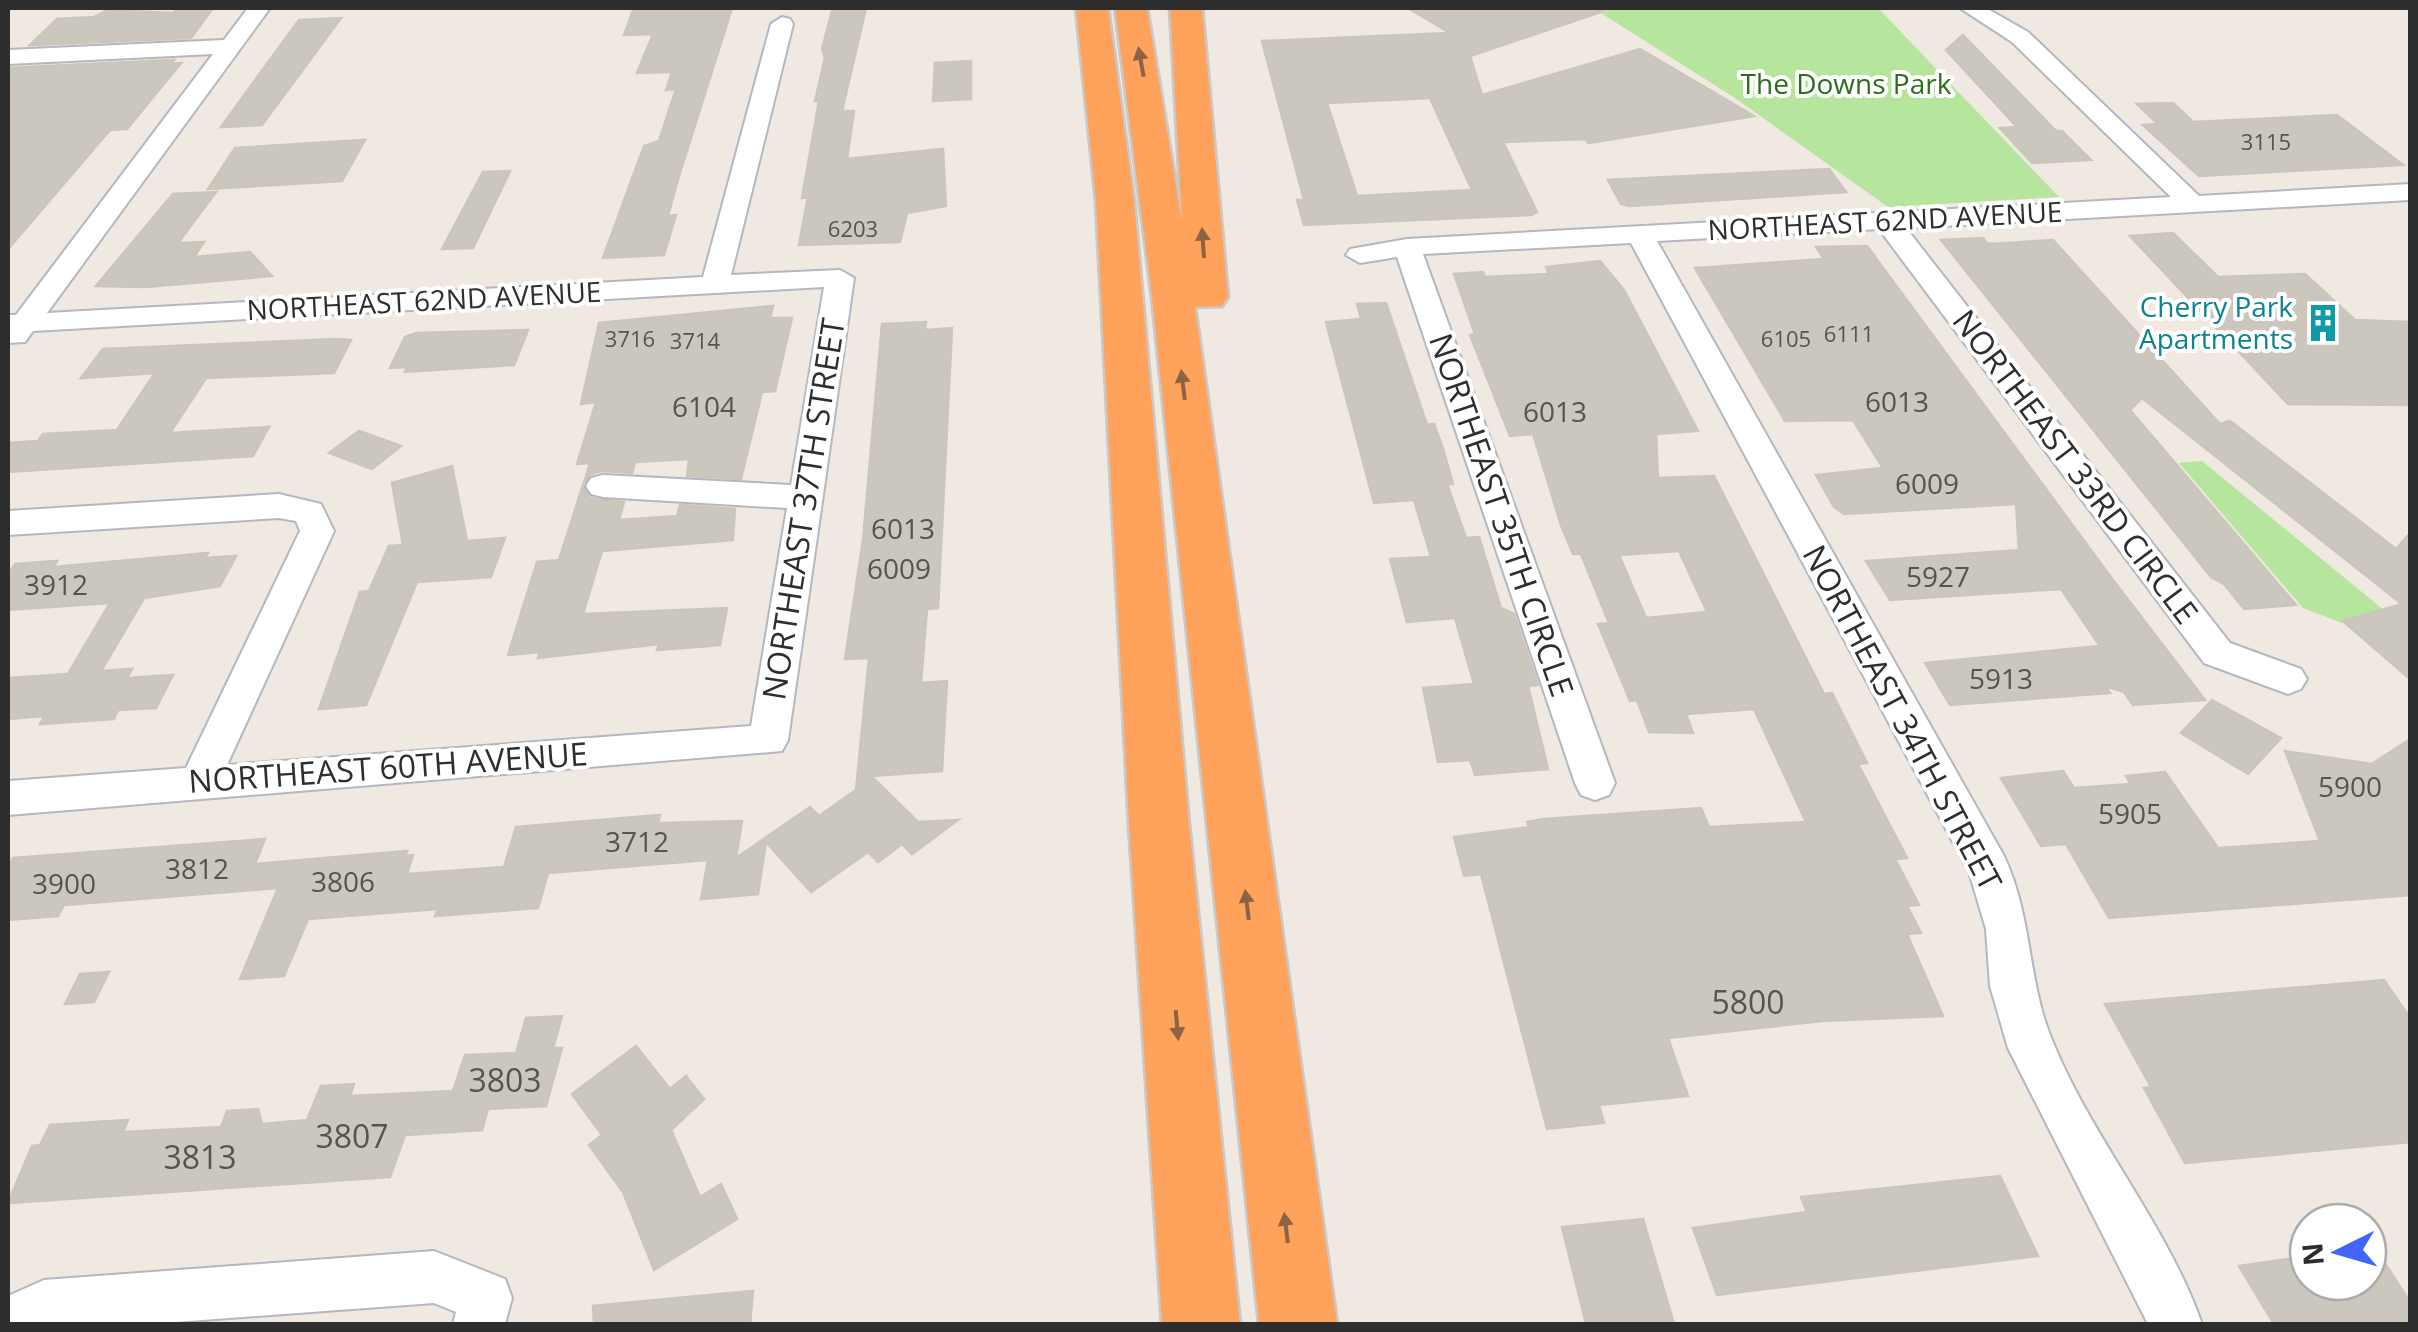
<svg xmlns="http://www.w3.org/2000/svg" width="2418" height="1332" viewBox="0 0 2418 1332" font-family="'Open Sans',sans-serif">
<rect width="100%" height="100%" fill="#efe9e1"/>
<!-- green -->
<g fill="#b6e59e">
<polygon points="1593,8 1878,8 2059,197 1888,207 1735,98"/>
<polygon points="2202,461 2385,611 2342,623 2303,608 2179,463"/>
</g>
<!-- building -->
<g fill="#cbc7bf" stroke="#cbc5ba" stroke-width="2.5" fill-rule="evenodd">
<polygon points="177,8 213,8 191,38 30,45 57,19 94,17 108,10 173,13"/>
<polygon points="634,8 732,8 678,179 668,216 676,215 664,255 603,258 644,146 659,141 676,89 666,90 672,72 637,73 653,34 624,35"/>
<polygon points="833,8 866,8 842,111 854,111 847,159 943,149 946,206 907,213 900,242 799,245 808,197 802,198 819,101 815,101 825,58 822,49"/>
<path d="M1408 8H1600L1601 12 1470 56 1482 95 1640 49 1754 116 1588 143 1586 139 1503 142 1537 212 1531 215 1304 225 1297 200H1304L1262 41 1450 33ZM1430 98 1472 190 1357 196 1327 103Z"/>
<polygon points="341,18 262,125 221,127 299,20"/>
<polygon points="1963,35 2056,131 2062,131 2091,160 2032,163 2000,128 2017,127 1946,50"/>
<polygon points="174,60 171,64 181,63 127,129 110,130 8,249 8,68"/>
<polygon points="971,61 971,99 933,101 935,63"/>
<polygon points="2173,103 2193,122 2337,115 2403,165 2199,176 2143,125 2158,124 2137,104"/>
<polygon points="365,140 342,181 208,189 235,148"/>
<polygon points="1829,169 1846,192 1629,206 1621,204 1608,180"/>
<polygon points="510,171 473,248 442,249 483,172"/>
<polygon points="216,192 178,243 204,242 194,257 250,252 272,276 146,287 96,286 173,194"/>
<polygon points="2173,233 2218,277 2305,274 2355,320 2410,322 2410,405 2288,404 2130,236"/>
<polygon points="1983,238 1988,244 2053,240 2220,424 2230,421 2396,549 2410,533 2410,679 2343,621 2402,604 2142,398 2130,410 2296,605 2244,609 2224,584 2211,577 1941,240"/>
<polygon points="1867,246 2113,580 2205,700 2133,705 2124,692 2105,686 2110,693 1950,705 1925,663 2100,646 2061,589 1890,600 1866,561 2019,550 2016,504 1844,514 1834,507 1816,475 1883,468 1853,420 1785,421 1695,268 1824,259 1816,247"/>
<path d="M1600 261 1624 290 1698 431 1656 434 1658 478 1714 476 1824 694 1832 693 1867 763 1858 764 1907 858 1895 859 1919 905 1907 906 1921 933 1907 934 1943 1016 1822 1021 1668 1038 1688 1096 1599 1105 1604 1123 1547 1129 1481 874 1464 876 1454 837 1529 827 1527 822 1543 819 1701 808 1709 827 1806 822 1754 709 1686 714 1693 733 1649 732 1637 700 1630 701 1598 624 1609 623 1581 554H1573L1561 525 1533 434 1510 436 1470 335 1475 334 1454 274 1483 272 1485 277 1549 274 1546 267ZM1679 551 1707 612 1646 618 1619 555Z"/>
<polygon points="1386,303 1427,425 1434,424 1443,449 1453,484 1447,484 1466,538 1479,537 1501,608 1514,614 1538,685 1528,686 1548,769 1475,775 1470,760 1438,762 1423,688 1474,684 1455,618 1407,622 1390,559 1431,557 1414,500 1374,503 1326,322 1361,319 1357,304"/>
<polygon points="773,306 770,318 792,318 775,391 762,392 741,479 687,476 689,459 635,462 632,473 602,471 590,474 584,483 590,463 577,464 596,402 581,404 599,323"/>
<polygon points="926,322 925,330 952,328 938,608 927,609 921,683 947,681 942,771 871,776 918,822 958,820 912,854 902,844 878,862 868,852 811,892 766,842 758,894 701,899 708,860 548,873 538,908 435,916 438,909 308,919 284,976 240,979 278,888 64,905 58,916 8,920 8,867 13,858 265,839 255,864 407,851 405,856 413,855 407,874 504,867 516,827 660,815 658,823 742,821 736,858 810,807 819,816 856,790 869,658 845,659 863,540 882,324"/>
<polygon points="528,330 514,365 405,372 407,367 390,368 405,337 416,333"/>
<polygon points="335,339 351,340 334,373 206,378 170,433 269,427 253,456 8,472 8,443 38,441 43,434 117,430 155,373 81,378 103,349"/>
<polygon points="359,431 401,446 372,469 329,453"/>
<polygon points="452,466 467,541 505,538 491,577 417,582 366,705 319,709 360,592 369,591 389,546 403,545 392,483"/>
<polygon points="583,485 590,498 624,502 619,520 677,516 680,505 735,509 733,540 602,551 583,614 727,608 720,645 657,650 659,644 538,658 540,652 508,655 537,562 559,560"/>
<polygon points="208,553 205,558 236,556 220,586 144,598 101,671 132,669 127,678 173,675 156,708 118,710 114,719 40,724 45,716 8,719 8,678 68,674 110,603 8,610 8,575 15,564 57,561 53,567"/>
<polygon points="2212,700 2281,738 2248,774 2181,733"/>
<polygon points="2410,739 2410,895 2109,918 2066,844 2041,846 2001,778 2063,771 2074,788 2131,784 2126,776 2165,772 2218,848 2320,841 2285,751 2372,764"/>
<polygon points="109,972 94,1002 65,1004 80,974"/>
<polygon points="2384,980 2410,1018 2410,1142 2185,1163 2144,1088 2151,1087 2105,1004"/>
<polygon points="562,1016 553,1048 562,1048 546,1106 488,1109 482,1130 405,1135 390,1177 8,1203 32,1146 40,1145 50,1125 128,1120 123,1132 221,1127 227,1111 258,1109 262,1124 307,1120 321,1086 354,1084 350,1096 453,1091 465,1055 516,1053 526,1018"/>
<polygon points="636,1046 670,1089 686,1076 704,1099 671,1130 700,1197 721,1184 737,1219 654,1270 623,1192 589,1145 602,1135 572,1094"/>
<polygon points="2000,1176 2038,1256 1717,1295 1693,1228 1807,1212 1801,1197"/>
<polygon points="1643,1219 1674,1324 1586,1324 1562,1227"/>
<polygon points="2368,1237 2410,1302 2410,1324 2274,1324 2239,1266 2308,1256 2308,1282 2368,1282"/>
<polygon points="753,1291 750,1324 594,1324 593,1306"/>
</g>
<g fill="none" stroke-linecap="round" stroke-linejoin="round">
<!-- minor casing -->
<g stroke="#b4b7c1" stroke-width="4">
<g id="minor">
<polygon points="248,8 270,8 47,313 703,277 771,24 782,17 790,19 793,24 731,275 840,270 854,278 788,740 782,751 8,815 8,781 186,768 300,531 296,521 279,518 8,535 8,511 279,494 321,504 334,531 227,765 751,726 787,508 603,497 591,494 586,486 591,478 603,475 791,485 824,287 33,331 25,342 8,343 8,315 16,315 213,54 8,64 8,50 224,40"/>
<path d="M1960 8H1986L2028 32 2199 196 2410 184V200L1906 228 2230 643 2301 669 2307 679 2301 689 2288 694 2204 663 1879 229 1657 241 2004 856C2033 918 2027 980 2052 1040 2092 1139 2167 1224 2202 1324H2148L2008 1048 1990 986 1986 929 1969 872 1631 243 1423 254 1615 783 1609 795 1595 800 1581 795 1575 783 1397 257 1360 263 1346 255 1350 249 1407 239 2171 197 2012 42Z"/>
<polygon points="434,1251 505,1279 512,1298 505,1324 453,1324 456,1312 434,1303 149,1324 8,1324 8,1296 44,1280"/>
</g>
</g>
<!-- highway casing -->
<g stroke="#c9c9c9" stroke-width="5">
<g id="highway">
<polygon points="1076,8 1108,8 1134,201 1189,824 1240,1324 1162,1324 1129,824 1096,201"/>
<polygon points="1115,8 1147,8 1182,222 1170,8 1202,8 1228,297 1222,306 1195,307 1337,1324 1259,1324 1152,297"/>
</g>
</g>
<!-- minor -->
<use href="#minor" fill="#fff" fill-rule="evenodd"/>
<!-- highway -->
<use href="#highway" fill="#ffa35c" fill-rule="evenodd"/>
</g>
<!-- one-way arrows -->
<defs><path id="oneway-solid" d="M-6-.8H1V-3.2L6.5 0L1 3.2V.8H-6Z" transform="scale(2.5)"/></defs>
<g fill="#8c6343">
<use href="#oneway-solid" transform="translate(1141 62) rotate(-100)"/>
<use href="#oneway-solid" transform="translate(1203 243) rotate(-94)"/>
<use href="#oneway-solid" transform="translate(1183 385) rotate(-97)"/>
<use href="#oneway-solid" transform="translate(1247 905) rotate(-97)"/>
<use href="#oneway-solid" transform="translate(1177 1025) rotate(85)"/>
<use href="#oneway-solid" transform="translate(1286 1228) rotate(-97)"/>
</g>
<!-- icons -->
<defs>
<g id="building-bare" transform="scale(3)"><path d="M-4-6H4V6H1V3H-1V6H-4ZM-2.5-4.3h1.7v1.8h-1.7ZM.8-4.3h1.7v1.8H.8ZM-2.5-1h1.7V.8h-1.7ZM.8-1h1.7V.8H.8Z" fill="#0f9aa8" stroke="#fff" stroke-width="2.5" paint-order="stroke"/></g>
</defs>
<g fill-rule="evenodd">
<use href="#building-bare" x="2323" y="323"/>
</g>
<g text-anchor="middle" stroke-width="8" stroke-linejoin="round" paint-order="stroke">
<!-- far-number labels -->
<g font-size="22" fill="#555452">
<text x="2266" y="150">3115</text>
<text x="853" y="237">6203</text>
<text x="1849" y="342">6111</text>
<text x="630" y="347">3716</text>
<text x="1786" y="347">6105</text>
<text x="695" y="349">3714</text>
</g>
<!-- far-park labels -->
<g font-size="28" fill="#2c6e1b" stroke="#fff">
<text x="1846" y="94">The Downs Park</text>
</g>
<!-- far-street labels -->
<g font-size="28" fill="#2e2e2e" stroke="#fff">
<text transform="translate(1885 221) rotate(-3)" y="10">NORTHEAST 62ND AVENUE</text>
<text transform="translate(424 301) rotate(-3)" y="10">NORTHEAST 62ND AVENUE</text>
</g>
<!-- far-culture labels -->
<g font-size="28" fill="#0d838f" stroke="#fff" text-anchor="end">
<text x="2293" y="317">Cherry Park<tspan x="2293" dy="32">Apartments</tspan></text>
</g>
<!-- number labels -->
<g font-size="28" fill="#555452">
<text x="1897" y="412">6013</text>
<text x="704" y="417">6104</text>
<text x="1555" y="422">6013</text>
<text x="1927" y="494">6009</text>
<text x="903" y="539">6013</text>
<text x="899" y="579">6009</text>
<text x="1938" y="587">5927</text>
<text x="56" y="595">3912</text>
<text x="2001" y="689">5913</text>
<text x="2350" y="797">5900</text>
<text x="2130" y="824">5905</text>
<text x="637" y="852">3712</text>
<text x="197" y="879">3812</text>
<text x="343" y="892">3806</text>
<text x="64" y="894">3900</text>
</g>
<!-- street labels -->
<g font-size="32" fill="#2e2e2e" stroke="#fff">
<text transform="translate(2075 467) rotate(53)" y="11">NORTHEAST 33RD CIRCLE</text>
<text transform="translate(804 509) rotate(-81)" y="11">NORTHEAST 37TH STREET</text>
<text transform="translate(1501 515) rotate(71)" y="11">NORTHEAST 35TH CIRCLE</text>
<text transform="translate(1902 718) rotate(62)" y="11">NORTHEAST 34TH STREET</text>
<text transform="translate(388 768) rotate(-4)" y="11">NORTHEAST 60TH AVENUE</text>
</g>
<!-- near-number labels -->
<g font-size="32" fill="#555452">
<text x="1748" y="1014">5800</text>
<text x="505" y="1092">3803</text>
<text x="352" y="1148">3807</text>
<text x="200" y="1169">3813</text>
</g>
</g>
<!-- border -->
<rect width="2418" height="1332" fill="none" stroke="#2e2e2e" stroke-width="20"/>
<!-- north arrow -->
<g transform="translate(2338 1252) rotate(265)"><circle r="48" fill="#ffffff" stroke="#ababab" stroke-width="2.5"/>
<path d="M0-8L18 38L0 25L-18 38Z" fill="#4264fb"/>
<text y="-15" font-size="28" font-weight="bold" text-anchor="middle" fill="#2e2e2e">N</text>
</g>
</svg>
